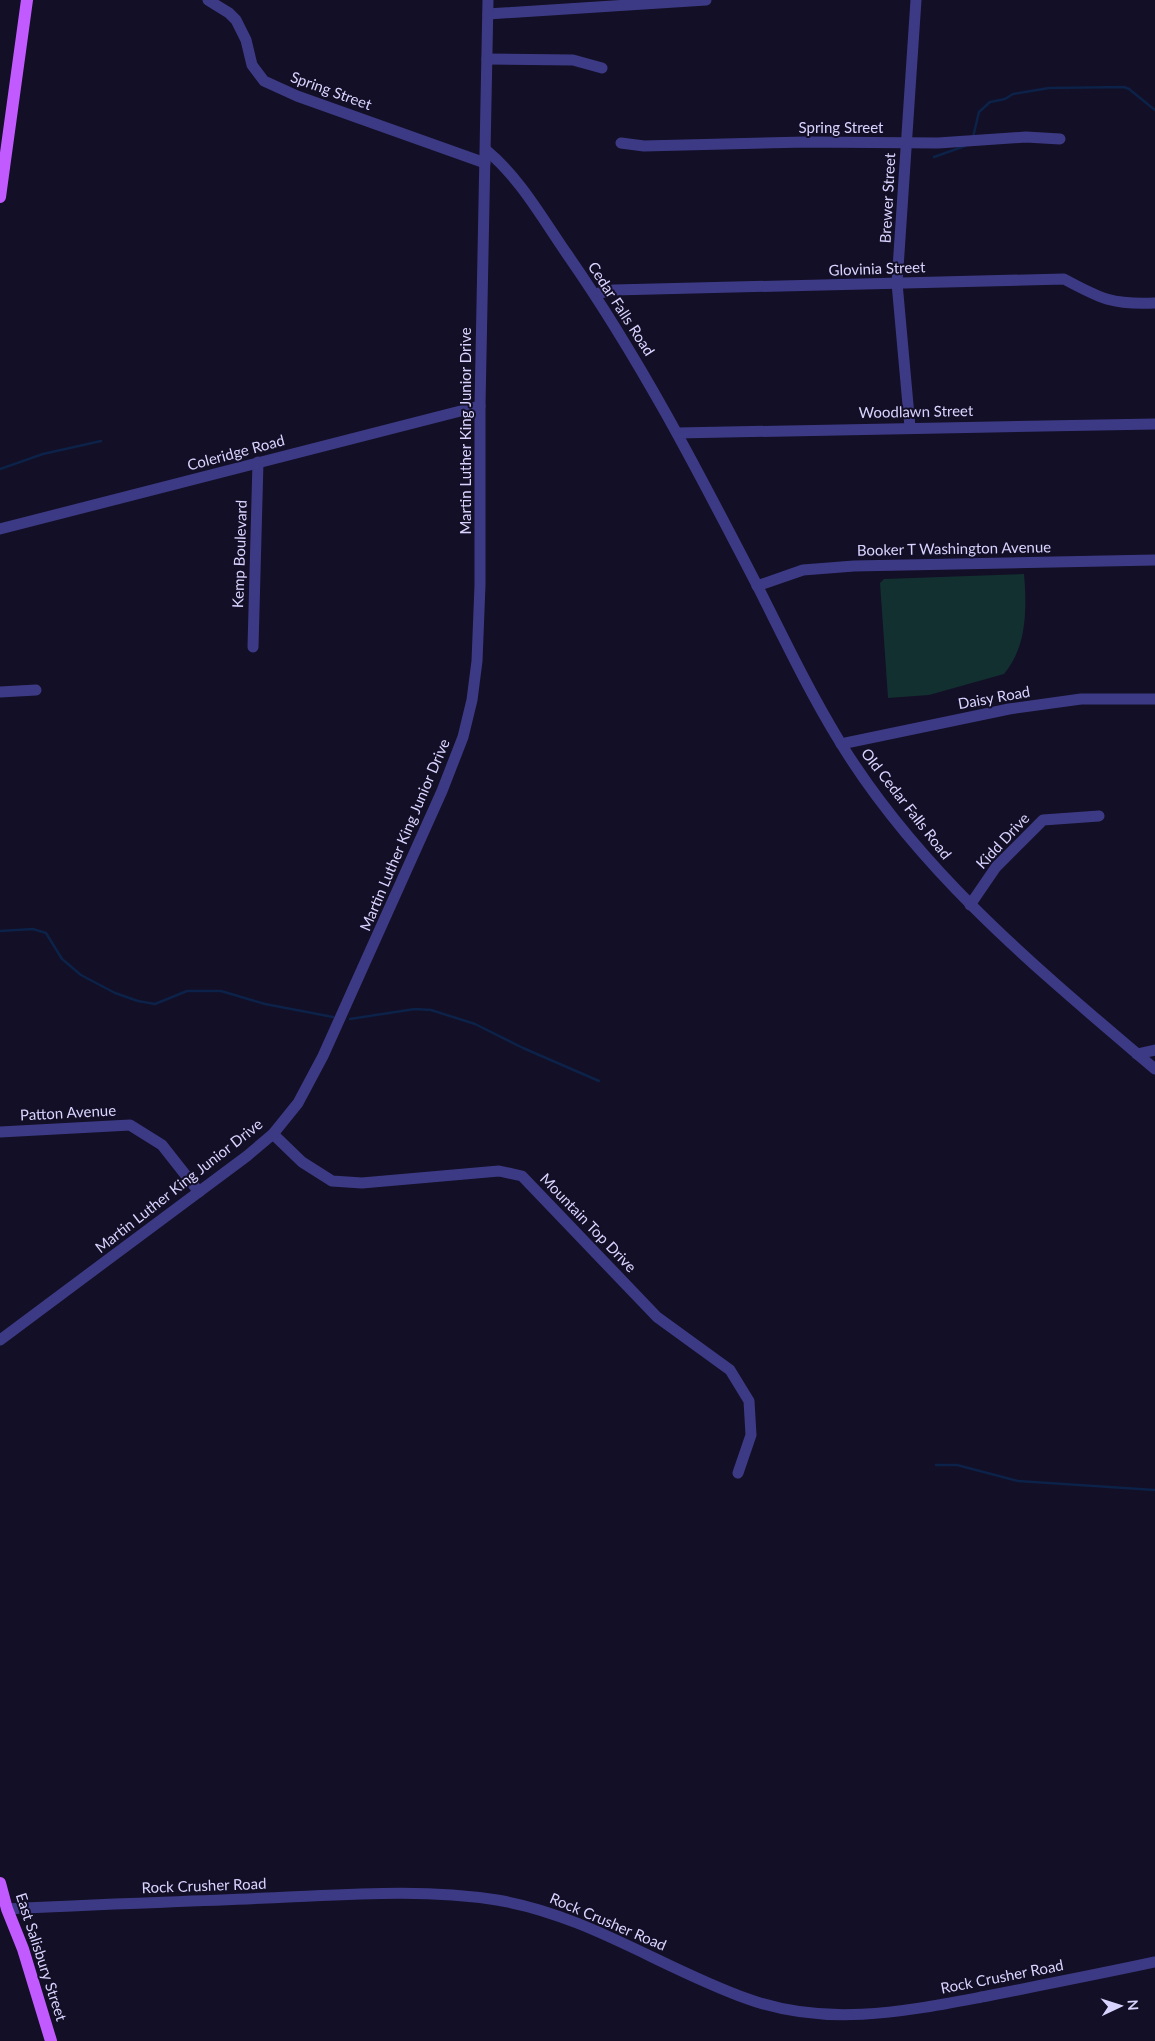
<svg xmlns="http://www.w3.org/2000/svg" width="1155" height="2041" viewBox="0 0 1155 2041" font-family="Lato,sans-serif">
<rect width="100%" height="100%" fill="#130f26"/>
<!-- green -->
<path fill="#12302f" d="M1024 574C1027 608 1027 647 1004 674L929 695 888 698 880 583 884 579Z"/>
<g fill="none" stroke-linecap="round" stroke-linejoin="round">
<!-- stream -->
<g stroke="#0c2248" stroke-width="2.5">
<polyline points="973,137 979,112 990,102 1005,99 1013,94 1049,88 1124,87 1129,89 1155,110"/>
<polyline points="934,157 965,146"/>
<polyline points="0,469 43,454 101,441"/>
<polyline points="0,931 33,929 46,933 62,959 81,975 115,993 138,1001 155,1004 187,991 221,991 265,1004 333,1017"/>
<polyline points="350,1019 415,1009 431,1010 475,1024 523,1048 599,1081"/>
<polyline points="936,1465 957,1465 1018,1481 1155,1490"/>
</g>
<!-- minor -->
<g stroke="#3d3a85" stroke-width="11">
<polyline points="208,0 229,13 236,20 246,40 252,65 264,81 297,96 485,163"/>
<polyline points="488,14 706,0"/>
<polyline points="487,59 573,60 602,68"/>
<polyline points="621,143 644,146 806,142 938,143 1026,137 1060,139"/>
<path d="M486 150C520 178 542 218 567 254 641 360 700 475 759 589 785 641 810 693 840 742 920 873 1040 971 1155 1069"/>
<path d="M595 294 614 290 1064 279C1101 299 1113 305 1155 303"/>
<polyline points="910,427 897,283 916,0"/>
<polyline points="677,433 1155,424"/>
<polyline points="0,529 480,406"/>
<polyline points="757,586 803,570 854,566 1155,560"/>
<polyline points="253,647 258,462"/>
<polyline points="0,692 36,690"/>
<polyline points="841,744 1009,709 1081,699 1155,699"/>
<polyline points="970,905 996,867 1043,820 1099,816"/>
<polyline points="1137,1054 1155,1050"/>
<polyline points="0,1132 130,1125 162,1145 199,1192"/>
<polyline points="273,1134 302,1162 332,1181 362,1183 499,1171 522,1176 657,1317 730,1370 749,1401 751,1435 738,1473"/>
<polyline points="0,1340 247,1156 273,1134 298,1103 323,1056 442,791 463,737 472,700 477,661 480,585 480,406 488,0"/>
<path d="M7 1909C94 1904 180 1902 267 1898 343 1895 421 1888 497 1900 588 1915 663 1969 748 1999 828 2028 907 2011 987 1996 1043 1985 1099 1974 1155 1962"/>
</g>
<!-- major -->
<g stroke="#c25bff" stroke-width="12">
<polyline points="0,197 27,0"/>
<polyline points="0,1883 7,1909 23,1949 51,2041"/>
</g>
</g>
<g text-anchor="middle" stroke-width="4" stroke-linejoin="round" paint-order="stroke">
<!-- street labels -->
<g font-size="15" fill="#d9d4ff" stroke="#130f26">
<text transform="translate(331 91) rotate(20)" y="5">Spring Street</text>
<text x="841" y="133">Spring Street</text>
<text transform="translate(888 198) rotate(-87)" y="5">Brewer Street</text>
<text transform="translate(877 269) rotate(-2)" y="5">Glovinia Street</text>
<text transform="translate(621 309) rotate(57)" y="5">Cedar Falls Road</text>
<text transform="translate(916 412) rotate(-1)" y="5">Woodlawn Street</text>
<text transform="translate(466 431) rotate(-90)" y="5">Martin Luther King Junior Drive</text>
<text transform="translate(236 453) rotate(-15)" y="5">Coleridge Road</text>
<text transform="translate(954 549) rotate(-1)" y="5">Booker T Washington Avenue</text>
<text transform="translate(240 554) rotate(-88)" y="5">Kemp Boulevard</text>
<text transform="translate(994 698) rotate(-10)" y="5">Daisy Road</text>
<text transform="translate(906 804) rotate(52)" y="5">Old Cedar Falls Road</text>
<text transform="translate(405 835) rotate(-67)" y="5">Martin Luther King Junior Drive</text>
<text transform="translate(1003 841) rotate(-47)" y="5">Kidd Drive</text>
<text transform="translate(68 1113) rotate(-3)" y="5">Patton Avenue</text>
<text transform="translate(179 1186) rotate(-38)" y="5">Martin Luther King Junior Drive</text>
<text transform="translate(588 1223) rotate(46)" y="5">Mountain Top Drive</text>
<text transform="translate(204 1886) rotate(-2)" y="5">Rock Crusher Road</text>
<text transform="translate(608 1922) rotate(23)" y="5">Rock Crusher Road</text>
<text transform="translate(41 1957) rotate(72)" y="5">East Salisbury Street</text>
<text transform="translate(1002 1977) rotate(-11)" y="5">Rock Crusher Road</text>
</g>
</g>
<!-- north arrow -->
<g transform="translate(1120 2006) rotate(86)" stroke="#130f26" stroke-width="4" paint-order="stroke">
<path d="M0-4L9 19L0 12L-9 19Z" fill="#d9d4ff"/>
<text y="-8" font-size="14" font-weight="bold" text-anchor="middle" fill="#d9d4ff">N</text>
</g>
</svg>
